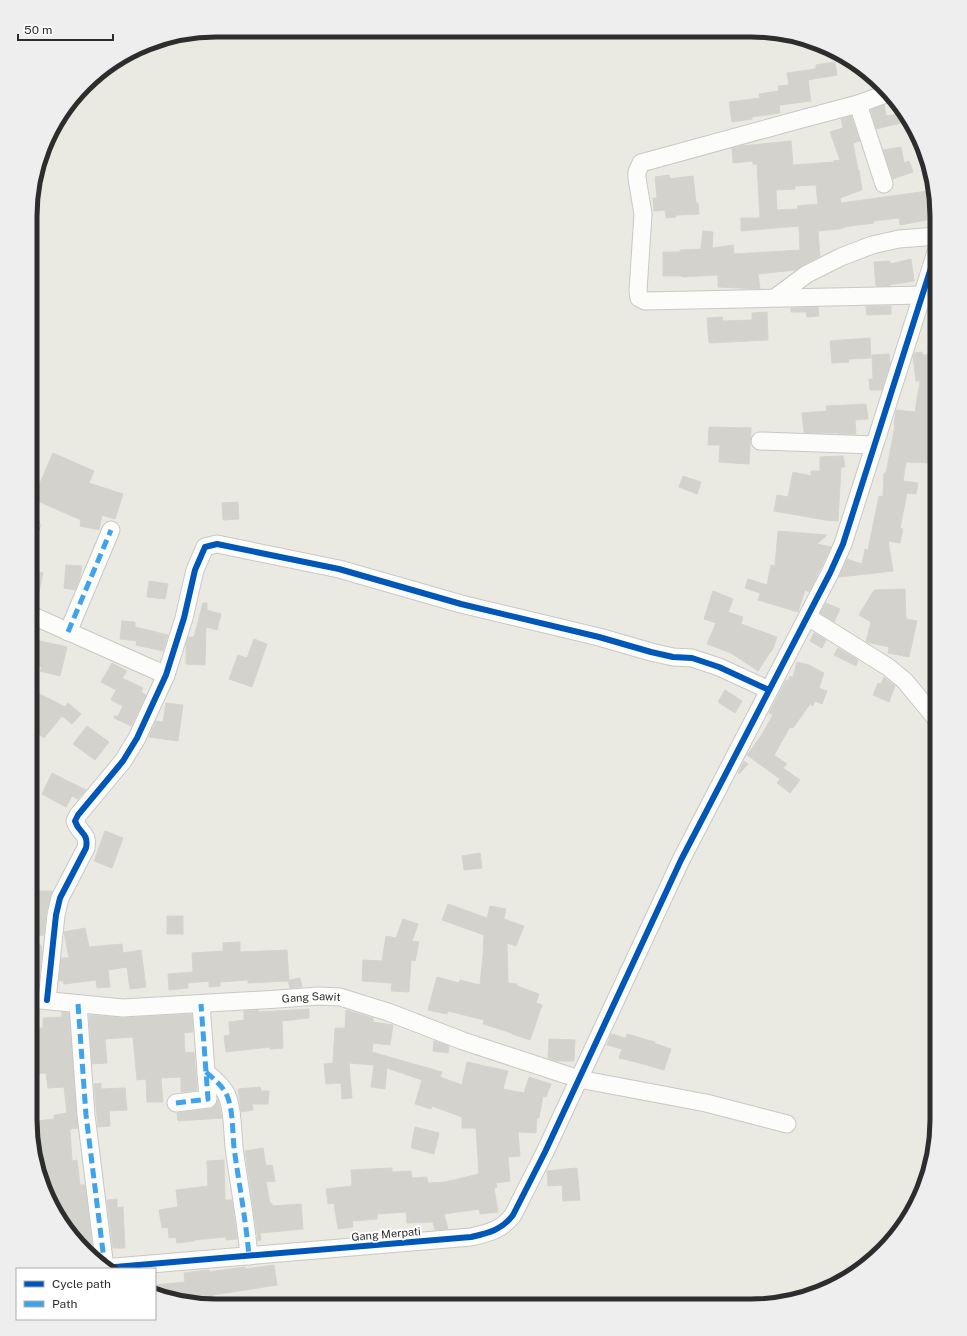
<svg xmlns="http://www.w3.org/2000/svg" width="967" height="1336" viewBox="0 0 967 1336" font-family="'Public Sans',sans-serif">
<rect width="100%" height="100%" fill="#eae9e2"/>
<!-- building -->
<g fill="#d3d2cd" stroke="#d5d4ce" fill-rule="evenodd">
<polygon points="835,62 837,75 808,80 811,101 779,105 780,113 752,117 752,119 732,122 729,102 760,98 759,94 779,91 778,86 789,85 787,73 816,69 816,65"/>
<polygon points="884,105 886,116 899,114 901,123 876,129 871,110"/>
<path d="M851 116 860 141 853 143 858 170H859L862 190 840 198 841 203 928 191 932 219 900 225 899 218 873 221 874 223 850 226 839 229 818 231 820 256 795 270 758 274 760 289 718 287V275L682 277V276H663V252H680V250L701 249 703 231 713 232 712 248 733 245 734 254 800 250 799 226 741 231V218H760L757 164H753V161L733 163 732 148 742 146 791 141 793 165 834 162 833 161 840 160 830 132 843 128 841 119ZM816 185 818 204 797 206 798 209 777 210 776 190 795 189V186Z"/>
<polygon points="901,147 904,163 909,161 913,172 893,179 883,150"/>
<polygon points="669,175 670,179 693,176 696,203 698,203 699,214 676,215 676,217 666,218 665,210 654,211 653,198 657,198 655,177"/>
<polygon points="911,259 914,281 889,285 890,286 876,286 874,262 890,261 890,264"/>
<polygon points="866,306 891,306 891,314 867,315"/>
<polygon points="818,307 819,316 807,317 806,312 791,312 791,308"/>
<polygon points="767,312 768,340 709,343 707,318 722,317 723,321 752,320 752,313"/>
<polygon points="870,338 871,358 848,359 849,362 832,363 830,341"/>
<polygon points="922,352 923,355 937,354 937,391 933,414 937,415 936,463 906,462 903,481 918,483 916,494 907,493 900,528 903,529 900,543 888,541 893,571 839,577 847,559 862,564 865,549 868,550 879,496 883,497 884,473 886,473 895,426 894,425 896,411 896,410 915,412 920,381 916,381 913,357 915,353"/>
<polygon points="889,354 890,364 882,390 870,390 869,379 873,379 872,355"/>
<polygon points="866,404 868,419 855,420 856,434 839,434 839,433 804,433 802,413 827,411 826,406"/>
<polygon points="709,427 751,428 749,464 719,462 720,445 708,445"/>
<polygon points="53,453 94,471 89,483 123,494 115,519 102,515 99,530 80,526 81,520 33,499"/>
<polygon points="843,456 845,467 841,467 838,521 825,520 774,511 777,495 788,497 793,472 811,476 811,471 820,471 820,457"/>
<polygon points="683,476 701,482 697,494 679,487"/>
<polygon points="238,502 239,519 223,520 222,503"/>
<polygon points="778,531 827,535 817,544 831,547 809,592 805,590 798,612 758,600 760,593 745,588 748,579 767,585 771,565 775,566"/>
<polygon points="66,565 82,566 80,577 75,590 64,588"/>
<polygon points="31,571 43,573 36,606 31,605"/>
<polygon points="149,581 168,584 165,599 147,597"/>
<polygon points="905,589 906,619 917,621 909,657 888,653 889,647 866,642 871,622 859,615 874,590"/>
<polygon points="713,591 733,599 728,612 743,617 741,624 777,637 772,651 771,651 758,671 731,653 707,644 716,623 704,619"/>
<polygon points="203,603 207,603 207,610 221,614 217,630 206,627 205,665 186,664 186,644 188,637 194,637"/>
<polygon points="826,603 840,609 834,622 820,613"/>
<polygon points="122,621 135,622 135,627 168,635 163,651 136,645 137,641 120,639"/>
<polygon points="814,633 826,640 822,648 810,641"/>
<polygon points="31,639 67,647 60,676 40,671 42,667 31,664"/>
<polygon points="254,639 267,644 252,687 229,679 238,655 247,658"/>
<polygon points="838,648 858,660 856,666 834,655"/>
<polygon points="797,662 809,665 824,673 819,688 827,691 822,704 815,701 813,706 810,704 793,728 790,727 774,755 787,764 783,768 800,780 790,793 777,783 780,779 747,755 761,736 773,715 769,713 786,680 788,681 790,676 793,677"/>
<polygon points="112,663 127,671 122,678 143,688 141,692 146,695 131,726 114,718 114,716 118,716 123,706 111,700 116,690 101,682"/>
<polygon points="884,677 895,686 889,702 873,695 878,683 881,684"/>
<polygon points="725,690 742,701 735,713 718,702"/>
<polygon points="38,693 65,707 68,703 81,714 72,724 62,716 44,738 31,728 31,708"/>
<polygon points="166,703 183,705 178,741 149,737 156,721 163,722"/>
<polygon points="87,726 109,742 95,760 73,744"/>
<polygon points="744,761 748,764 739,774 738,773"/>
<polygon points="52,773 86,790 78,799 72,796 66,807 42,794"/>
<polygon points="105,831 123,838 112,868 94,861"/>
<polygon points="480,853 482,868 464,870 462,856"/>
<polygon points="33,891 52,891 46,913 44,935 34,936 33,922 30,921 30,894 33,894"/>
<polygon points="448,904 487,918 490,906 506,909 504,919 524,926 516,946 507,943 508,983 517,984 517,986 539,994 536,1003 542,1005 530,1040 512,1034 512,1033 483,1024 484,1020 448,1011 447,1014 428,1010 437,977 459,983 460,980 480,985 483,955 484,935 442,920"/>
<rect x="167" y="916" width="16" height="18"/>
<polygon points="403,919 418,924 412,941 419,942 415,961 411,960 409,992 391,991 392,983 362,981 363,960 382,961 386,936 396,938"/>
<polygon points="85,928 89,947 122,944 123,953 141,950 146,987 130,989 127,967 108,970 110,987 97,988 96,980 64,984 63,981 59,981 61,958 69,958 64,932"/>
<polygon points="240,942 240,952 287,950 289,980 300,978 302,987 290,988 288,981 248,983 248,980 220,982 220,986 209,987 209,981 188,983 188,988 169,990 168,974 193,972 192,953 223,951 223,943"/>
<polygon points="41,945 42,952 39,981 35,981 35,972 30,972 31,946"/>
<polygon points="309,1009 309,1018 282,1021 283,1048 270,1049 270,1047 226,1052 224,1036 230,1035 229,1022 244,1020 244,1011 258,1010 259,1012"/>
<polygon points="346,1010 373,1018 373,1022 393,1025 390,1045 373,1043 372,1052 442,1072 440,1077 462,1085 467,1062 508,1071 503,1089 524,1093 529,1077 551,1084 546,1097 543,1096 539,1118 537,1118 536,1133 518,1132 520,1156 508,1157 510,1181 496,1183 497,1187 494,1188 498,1212 480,1214 479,1209 444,1214 448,1229 435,1230 433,1222 407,1223 406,1212 377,1214 377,1219 352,1221 353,1227 338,1229 334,1203 328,1204 326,1189 352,1186 351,1170 392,1168 392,1172 411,1171 412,1178 427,1177 428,1183 445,1182 479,1174 476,1128 462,1128 462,1117 432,1106 431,1109 415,1104 422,1080 387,1068 385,1089 371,1087 374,1065 349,1063 352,1098 342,1099 341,1083 326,1084 324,1064 333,1063 335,1028 345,1028"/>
<polygon points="62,1012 69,1013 78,1128 70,1129 72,1161 77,1160 80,1185 85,1185 93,1256 49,1202 30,1122 54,1119 54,1115 67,1113 64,1087 48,1088 46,1073 30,1074 30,1029 43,1028 43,1018 62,1017"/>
<polygon points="192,1014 193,1032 184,1033 185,1053 194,1052 197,1090 181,1092 181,1077 161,1078 163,1102 147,1102 146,1079 137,1080 133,1037 105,1039 107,1063 92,1064 89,1015 123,1018"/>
<polygon points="611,1034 626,1038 627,1034 655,1042 654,1043 671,1049 664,1070 647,1065 619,1058 622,1049 607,1045"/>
<polygon points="549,1039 575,1040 574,1061 555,1061 548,1058"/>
<polygon points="434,1041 449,1046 448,1053 433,1051"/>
<polygon points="101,1083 101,1089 125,1088 127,1110 109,1111 110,1126 98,1127 94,1084"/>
<polygon points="260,1087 261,1091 269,1091 268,1104 252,1104 253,1110 241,1112 238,1089"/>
<polygon points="218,1100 222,1118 178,1121 177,1113 210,1109 214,1107"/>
<polygon points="415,1127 439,1133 434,1154 411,1148"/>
<polygon points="263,1148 266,1166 272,1165 275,1181 266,1182 270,1204 272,1203 272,1206 301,1204 303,1229 260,1233 261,1240 258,1241 245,1151"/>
<polygon points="224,1160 225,1200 232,1200 237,1239 226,1240 226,1237 194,1240 194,1241 177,1243 176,1237 169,1238 168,1227 162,1228 159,1210 178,1207 176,1190 208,1186 207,1161"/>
<polygon points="577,1168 580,1200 563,1201 562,1185 548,1186 547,1171"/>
<polygon points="117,1199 117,1208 123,1207 125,1248 113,1248 107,1200"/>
<polygon points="274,1265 277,1285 213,1295 213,1299 185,1302 156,1295 155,1285 185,1282 184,1273 209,1270 209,1272 245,1267 245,1269"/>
</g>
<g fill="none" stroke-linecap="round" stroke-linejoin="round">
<!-- minor casing -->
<g stroke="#c8c8c7" stroke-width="19">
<g id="minor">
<polyline points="886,94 858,104 798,120 641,163 637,172 637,178 643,214 638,291 639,298 645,301 923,295"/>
<polyline points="858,104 884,184"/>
<polyline points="776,297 807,274 841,257 872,245 899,239 937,236"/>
<polyline points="760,441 874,445"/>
<polyline points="31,526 31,525"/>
<polyline points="31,615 166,675"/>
<polyline points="808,617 888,667 905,681 937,720"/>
<polyline points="68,632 111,530"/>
<path id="s1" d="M30 999 123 1008 278 999 318 996 340 997 388 1012 463 1041 579 1079 706 1103 787 1124"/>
<path d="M47 1000 56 915 60 898 86 848C89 832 79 834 75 821L78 815 123 761 137 738 166 675 184 618 195 570 205 547 217 544 339 569 461 604 599 637 651 652 673 657 692 658 719 667 769 690"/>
<polyline points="78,1004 86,1115 105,1268"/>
<path d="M206 1072C215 1080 224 1087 228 1098 234 1116 232 1137 235 1155 240 1189 246 1222 249 1256"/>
<polyline points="176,1103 208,1099 201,1004"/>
<path d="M103 1268 471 1237C488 1233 502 1230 513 1215L545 1152 681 860 830 573 843 544 937 249"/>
</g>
</g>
<!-- minor -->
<use href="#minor" stroke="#fcfcfb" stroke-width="17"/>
<!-- quiet -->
<g stroke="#3ea3eb" stroke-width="5" stroke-dasharray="10 5" stroke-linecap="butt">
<polyline points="68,632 111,530"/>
<polyline points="78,1004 86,1115 105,1268"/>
<path d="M206 1072C215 1080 224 1087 228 1098 234 1116 232 1137 235 1155 240 1189 246 1222 249 1256"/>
<polyline points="176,1103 208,1099 201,1004"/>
</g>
<!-- cycleway casing -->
<g stroke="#fff" stroke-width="8">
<g id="cycleway">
<path d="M47 1000 56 915 60 898 86 848C89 832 79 834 75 821L78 815 123 761 137 738 166 675 184 618 195 570 205 547 217 544 339 569 461 604 599 637 651 652 673 657 692 658 719 667 769 690"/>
<path d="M103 1268 471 1237C488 1233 502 1230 513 1215L545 1152 681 860 830 573 843 544 937 249"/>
</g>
</g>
<!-- cycleway -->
<use href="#cycleway" stroke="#0057b8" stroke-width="6"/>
</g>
<g text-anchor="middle" stroke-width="4" stroke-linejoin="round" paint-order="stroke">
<!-- street labels -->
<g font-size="11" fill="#2d2d2d" stroke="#fff">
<text dy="4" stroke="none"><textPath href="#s1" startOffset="282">Gang Sawit</textPath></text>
<text transform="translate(386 1234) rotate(-5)" y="4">Gang Merpati</text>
</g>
</g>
<!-- crop -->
<path d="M0 0H967V1336H0ZM216 37H751A179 179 0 0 1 930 216V1120A179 179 0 0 1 751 1299H216A179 179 0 0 1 37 1120V216A179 179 0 0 1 216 37Z" fill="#eee" fill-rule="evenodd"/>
<path fill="none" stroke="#2d2d2d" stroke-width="5" d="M216 37H751A179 179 0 0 1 930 216V1120A179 179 0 0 1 751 1299H216A179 179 0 0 1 37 1120V216A179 179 0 0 1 216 37Z"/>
<!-- legend -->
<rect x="16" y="1268" width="140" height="52" fill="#ffffff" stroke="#ababab"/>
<rect x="24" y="1281" width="20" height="6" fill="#0057b8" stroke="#ababab"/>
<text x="52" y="1288" font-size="12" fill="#2d2d2d">Cycle path</text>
<rect x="24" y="1301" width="20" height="6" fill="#3ea3eb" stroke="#ababab"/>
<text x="52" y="1308" font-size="12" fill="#2d2d2d">Path</text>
<!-- scale -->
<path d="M18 34v6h95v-6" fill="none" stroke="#2d2d2d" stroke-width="2"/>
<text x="24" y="34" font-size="12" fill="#2d2d2d" stroke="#ffffff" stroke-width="3" paint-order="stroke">50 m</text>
</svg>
